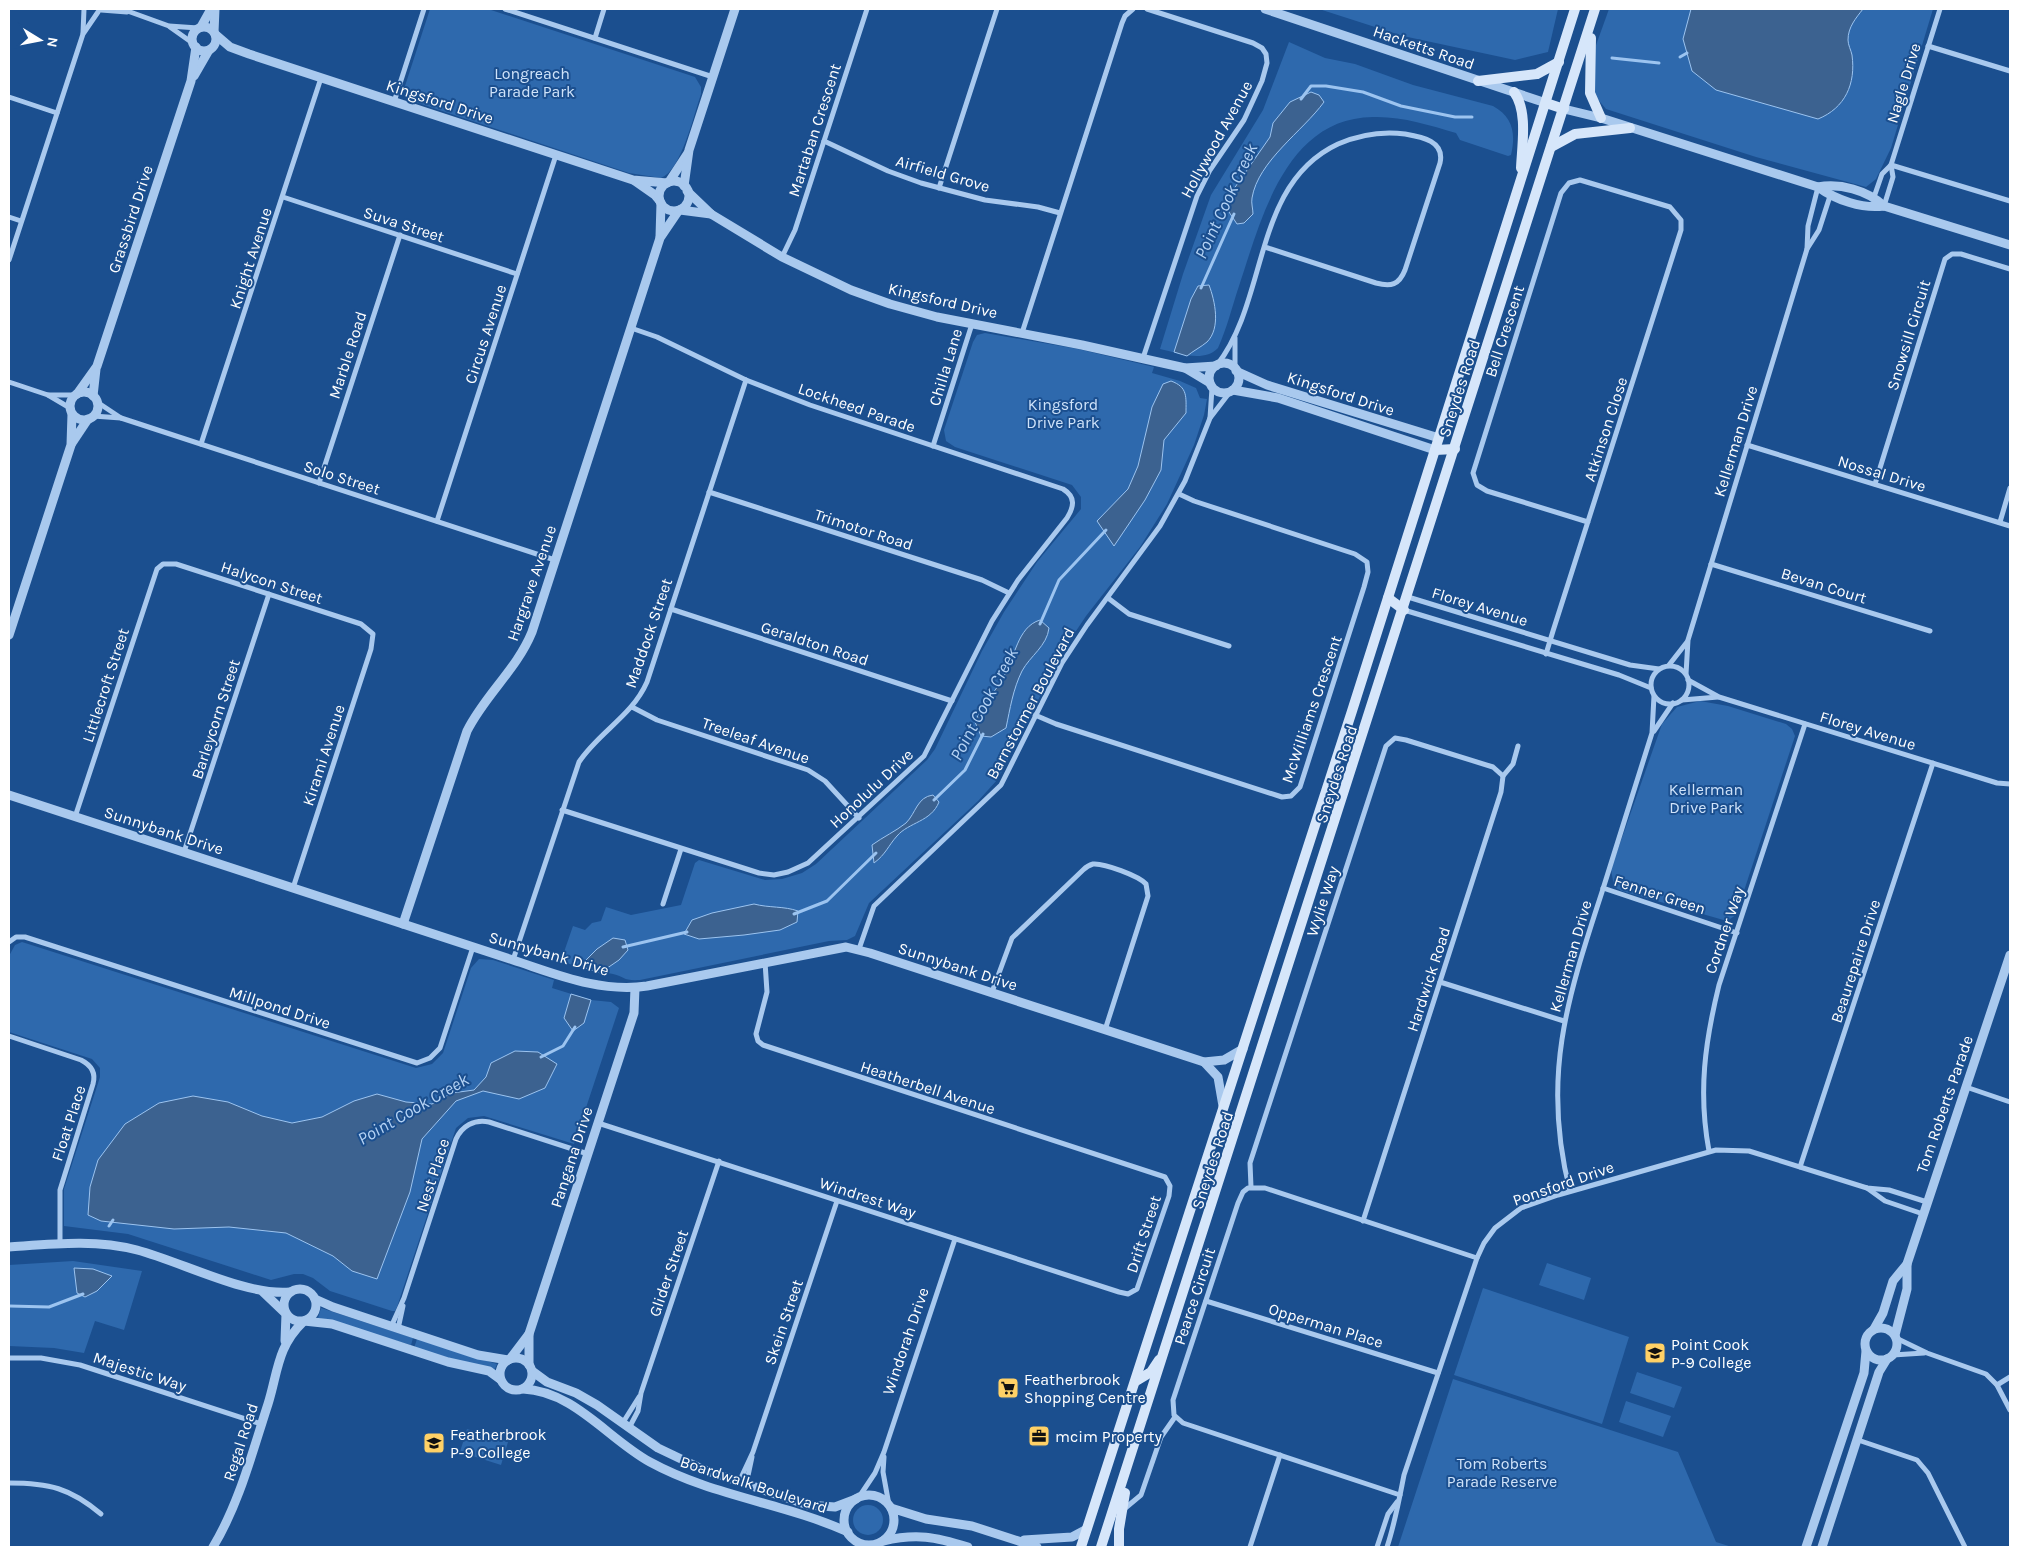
<svg xmlns="http://www.w3.org/2000/svg" width="2019" height="1556" viewBox="0 0 2019 1556" font-family="Karla,sans-serif">
<rect width="100%" height="100%" fill="#1b4f8f"/>
<!-- green -->
<g fill="#2e69ad">
<path d="M430 9H488L695 77 701 87V94C694 114 681 171 661 178L629 173 412 101 405 93V86Z"/>
<polygon points="1319,9 1558,9 1548,52 1515,60 1403,36"/>
<polygon points="1609,9 1933,9 1891,148 1876,179 1866,187 1756,157 1606,109 1595,96 1595,48"/>
<path d="M1289 42 1325 58 1355 64 1413 85 1493 106C1513 117 1516 134 1511 155L1508 156 1460 140 1456 133C1429 125 1401 116 1373 117 1285 118 1261 220 1239 286 1232 307 1227 328 1218 348 1204 363 1178 353 1160 349L1183 274 1211 195 1263 110Z"/>
<path d="M985 333 1078 349 1154 367 1152 373 1180 381 1196 388 1200 398 1207 399 1204 415 1194 445 1167 504 1140 547 1086 616 1064 649 998 779 978 801 869 903 855 936 847 940 829 941 640 980C623 981 625 977 613 974 596 971 578 968 562 961L559 958 564 952 573 926 585 930 592 923 601 921 606 907 631 915 681 905 695 863 699 860 765 880 782 879 802 873 816 864 927 760 935 749 982 651 1004 612 1037 562 1081 509V497L1072 485 955 447 946 441 944 430 973 342 977 335Z"/>
<polygon points="1700,701 1728,706 1786,724 1792,729 1795,736 1736,915 1727,921 1622,891 1614,887 1611,869 1662,724 1677,707"/>
<polygon points="22,942 416,1068 432,1064 443,1053 471,968 479,959 493,960 554,980 552,988 591,1000 611,1002 619,1008 574,1144 484,1116 468,1118 456,1128 397,1307 395,1311 392,1311 330,1291 313,1278 303,1274 294,1274 271,1280 128,1234 64,1226 64,1189 100,1077 100,1068 92,1059 9,1032 9,956 15,945"/>
<polygon points="73,1261 142,1271 124,1330 95,1321 84,1353 54,1348 9,1346 9,1265"/>
<polygon points="1547,1263 1591,1278 1584,1300 1539,1285"/>
<polygon points="1483,1288 1629,1337 1602,1424 1454,1375"/>
<polygon points="321,1308 413,1338 411,1345 318,1318"/>
<polygon points="417,1339 497,1364 495,1369 466,1363 414,1348"/>
<polygon points="1637,1372 1682,1387 1674,1408 1630,1393"/>
<polygon points="1453,1379 1678,1452 1716,1542 1732,1547 1398,1547"/>
<polygon points="1626,1401 1671,1416 1663,1437 1619,1422"/>
<polygon points="467,1429 508,1442 501,1465 460,1452"/>
<circle cx="868" cy="1520" r="15"/>
</g>
<!-- water -->
<g fill="#3c6290" stroke="#9cc4f0">
<path d="M1691 9H1863C1856 18 1848 27 1848 40 1848 45 1851 50 1852 55 1856 84 1845 108 1818 119L1716 90 1692 71 1683 39Z"/>
<path d="M1311 92 1319 95 1324 102C1303 131 1258 161 1252 198 1251 203 1253 209 1253 214L1244 223 1237 224 1229 212 1231 193 1270 137 1273 123 1290 102Z"/>
<path d="M1209 285C1215 301 1221 328 1207 342 1201 347 1193 351 1187 356L1174 352 1191 299 1198 286Z"/>
<path d="M1171 381C1188 387 1186 397 1186 413L1164 440 1161 470 1145 500 1114 546 1097 521 1128 489 1138 466 1152 407 1163 384Z"/>
<path d="M1040 620 1049 628C1047 646 1030 656 1022 671 1013 689 1010 709 1006 728L991 737 981 736 975 722C982 704 995 693 1004 676 1015 658 1017 627 1040 620Z"/>
<path d="M933 795 939 802C931 822 909 822 897 836 888 846 886 854 874 863L872 845C883 837 896 831 906 823 916 813 917 797 933 795Z"/>
<path d="M754 904C769 908 784 906 798 911L797 922 780 930 744 935 699 939 684 934 692 920 712 913Z"/>
<polygon points="613,938 625,940 628,950 619,960 600,973 580,966 597,949"/>
<polygon points="571,994 591,1000 584,1023 573,1031 564,1018"/>
<polygon points="515,1051 538,1052 557,1064 545,1088 519,1099 483,1091 456,1101 422,1139 410,1192 377,1279 352,1271 333,1256 286,1233 229,1227 174,1229 101,1221 88,1215 90,1187 98,1160 125,1124 159,1103 193,1096 228,1102 262,1116 292,1123 322,1117 354,1101 377,1094 406,1102 432,1104 452,1093 474,1090 486,1077 491,1063"/>
<polygon points="74,1268 93,1269 112,1276 97,1291 85,1297 77,1293"/>
</g>
<g fill="none" stroke-linecap="round" stroke-linejoin="round">
<!-- stream -->
<g stroke="#9cc4f0" stroke-width="3">
<polyline points="1680,57 1687,53"/>
<polyline points="1612,58 1659,63"/>
<polyline points="1301,99 1311,86 1326,86 1363,92 1401,106 1455,117 1472,117"/>
<polyline points="1201,288 1234,214"/>
<polyline points="1040,624 1059,580 1106,530"/>
<polyline points="934,800 965,770 983,734"/>
<polyline points="794,914 827,901 876,853"/>
<polyline points="623,947 687,932"/>
<polyline points="541,1057 563,1046 575,1027"/>
<polyline points="109,1226 113,1220"/>
<polyline points="9,1306 49,1307 83,1294"/>
</g>
<!-- minor -->
<g stroke="#a9c9ee" stroke-width="5">
<polyline points="122,9 169,26 198,28"/>
<polyline points="505,9 713,77"/>
<polyline points="101,10 127,12"/>
<polyline points="170,27 194,44"/>
<polyline points="83,33 84,9"/>
<polyline points="595,38 604,9"/>
<polyline points="1928,46 2010,71"/>
<polyline points="9,97 57,113"/>
<polyline points="394,102 424,9"/>
<polyline points="824,141 888,171 921,183 985,200 1038,207 1060,213"/>
<polyline points="1891,165 2010,201"/>
<polyline points="939,188 997,9"/>
<polyline points="283,197 517,274"/>
<polyline points="1874,197 1882,174 1891,165 1940,9"/>
<polyline points="1884,206 1893,177 1891,165"/>
<polyline points="9,217 21,221"/>
<polyline points="1807,249 1808,226 1818,187"/>
<polyline points="782,257 795,230 867,9"/>
<polyline points="9,260 83,34 98,12"/>
<polyline points="1022,333 1122,23 1125,16 1133,9"/>
<polyline points="1143,358 1197,196 1210,170 1244,120 1262,81 1267,63 1266,54 1262,48 1253,43 1147,9"/>
<path d="M1217 365C1269 299 1252 184 1338 144 1359 135 1382 131 1405 134 1422 137 1445 141 1440 163L1405 270C1399 285 1391 287 1376 283L1265 247"/>
<polyline points="1235,369 1235,338"/>
<polyline points="9,382 48,395 70,408"/>
<polyline points="48,395 76,395"/>
<polyline points="97,402 121,418"/>
<polyline points="93,416 121,418 555,560"/>
<polyline points="1210,418 1212,388"/>
<polyline points="201,444 321,78"/>
<polyline points="1747,445 2010,526"/>
<polyline points="933,446 972,324"/>
<polyline points="319,483 400,235"/>
<polyline points="1875,484 1945,259 1952,254 1961,254 2010,269"/>
<polyline points="709,492 982,580 1009,593"/>
<polyline points="437,521 556,155"/>
<polyline points="2000,522 2010,488"/>
<polyline points="1711,564 1930,631"/>
<polyline points="1408,597 1630,665 1659,669"/>
<polyline points="1108,598 1129,614 1229,646"/>
<polyline points="671,609 952,701"/>
<polyline points="1404,610 1619,675 1651,688"/>
<polyline points="1546,654 1553,631 1681,230 1681,220 1670,207 1580,180 1569,183 1561,193 1473,473 1477,485 1487,491 1588,522"/>
<polyline points="1669,665 1687,642"/>
<circle cx="1670" cy="685" r="19"/>
<polyline points="1686,674 1688,640 1807,249 1819,230 1830,196"/>
<polyline points="1688,680 1719,697 1997,783 2010,784"/>
<polyline points="1682,700 1718,697"/>
<polyline points="632,707 657,720 808,770 825,781 859,818"/>
<polyline points="1035,715 1056,724 1282,797 1291,796 1300,787 1364,587 1368,572 1367,562 1355,554 1194,501 1179,494"/>
<polyline points="1654,731 1673,703"/>
<path d="M562 810 759 873 774 875 788 872 808 863 924 756 992 621 1018 580 1067 518C1074 507 1076 497 1063 489L810 405 746 380 657 337 631 328"/>
<polyline points="75,817 157,569 163,564 176,564 361,624 373,634 371,649 293,888"/>
<polyline points="184,852 269,594"/>
<polyline points="1603,888 1737,933"/>
<polyline points="663,904 681,849"/>
<polyline points="9,942 16,937 25,937 417,1063 430,1058 440,1048 473,947"/>
<polyline points="859,949 874,906 1001,785 1062,663 1087,625 1160,526 1185,481 1210,418 1230,392"/>
<path d="M513 960 579 762C599 732 632 716 647 682L746 380"/>
<polyline points="1440,982 1564,1021"/>
<path d="M992 992 1012 938 1083 870C1086 867 1089 865 1093 864 1104 863 1139 876 1146 884L1148 896 1105 1030"/>
<path d="M9 1036 81 1060C91 1065 96 1073 93 1084L60 1190V1243"/>
<polyline points="1966,1087 2010,1102"/>
<polyline points="598,1123 1119,1292 1128,1294 1137,1289 1169,1196 1170,1186 1165,1177 763,1045 758,1041 756,1034 767,992 765,962"/>
<path d="M1709 1151C1698 1092 1705 1042 1719 985L1805 724"/>
<polyline points="1800,1167 1933,763"/>
<polyline points="1251,1187 1250,1163 1386,746 1395,738 1406,740 1493,767 1503,776"/>
<polyline points="1867,1188 1885,1201 1923,1214"/>
<path d="M1570 1191C1541 1078 1567 999 1602 892 1619 839 1635 786 1652 733L1654 696"/>
<polyline points="1363,1221 1501,792 1503,776 1513,764 1518,746"/>
<polyline points="1206,1301 1438,1373"/>
<path d="M391 1327 404 1298 456 1139C462 1126 474 1119 489 1122L588 1154"/>
<polyline points="398,1329 403,1306"/>
<polyline points="1896,1338 1927,1353 1986,1374 1997,1385 2010,1410"/>
<polyline points="1893,1355 1924,1353"/>
<polyline points="9,1358 41,1358 80,1365 261,1424"/>
<polyline points="1997,1385 2010,1377"/>
<polyline points="622,1424 639,1397"/>
<polyline points="629,1428 638,1411 641,1393 719,1161"/>
<polyline points="1858,1440 1917,1460 1928,1473 1965,1547"/>
<polyline points="884,1457 883,1472 889,1505"/>
<polyline points="739,1482 753,1452 837,1201"/>
<path d="M9 1483C49 1483 70 1488 101 1514"/>
<polyline points="746,1485 752,1457"/>
<polyline points="1400,1495 1183,1423 1174,1415 1173,1400 1238,1203 1243,1192 1248,1188 1265,1188 1477,1258"/>
<polyline points="859,1497 875,1473 884,1452 955,1239"/>
<polyline points="1123,1510 1141,1495 1161,1437 1175,1417"/>
<polyline points="1250,1547 1280,1455"/>
<polyline points="1377,1547 1388,1514 1397,1502"/>
<path d="M1387 1547C1395 1523 1399 1500 1404 1475L1477 1258 1484 1243 1495 1228 1521 1208 1558 1195 1716 1150 1749 1151 1867 1188 1889 1190 1927 1202"/>
</g>
<!-- tertiary -->
<g stroke="#a9c9ee" stroke-width="9">
<polyline points="1265,9 1546,103"/>
<polyline points="201,27 211,9"/>
<circle cx="204" cy="39" r="12"/>
<polyline points="214,32 215,9"/>
<polyline points="216,35 230,47 249,54 633,180 667,183"/>
<polyline points="194,76 209,50"/>
<path d="M1564 109 1601 118 1818 187C1836 200 1862 209 1884 206L2010 245"/>
<polyline points="635,181 655,195 660,201"/>
<circle cx="674" cy="196" r="15"/>
<polyline points="669,182 688,153"/>
<polyline points="684,186 689,150 735,9"/>
<path d="M1818 187C1840 183 1867 190 1884 206"/>
<polyline points="687,191 711,214 782,257 851,290 890,304 937,317 1082,345 1185,368 1216,366"/>
<polyline points="680,210 711,214"/>
<polyline points="660,237 661,203"/>
<circle cx="1224" cy="378" r="15"/>
<polyline points="1185,368 1210,383"/>
<polyline points="1236,371 1267,385 1439,438"/>
<polyline points="1233,390 1278,398 1435,450"/>
<circle cx="84" cy="406" r="14"/>
<polyline points="77,394 97,366 191,81 196,47"/>
<polyline points="93,396 96,369"/>
<polyline points="72,443 88,419"/>
<polyline points="9,635 71,445 72,414"/>
<path d="M9 795 513 960C556 974 600 993 647 986L846 947 870 953 1204 1062 1224 1060 1243 1049"/>
<path d="M403 924 467 731C485 695 517 669 532 632L660 238 679 210"/>
<polyline points="1204,1062 1218,1077 1223,1106"/>
<path d="M9 1247C52 1244 95 1239 137 1250 182 1262 246 1296 290 1292"/>
<circle cx="300" cy="1305" r="16"/>
<polyline points="263,1292 284,1312"/>
<polyline points="315,1299 333,1307 478,1355 508,1360"/>
<polyline points="304,1321 332,1324 448,1362 489,1371 500,1379"/>
<circle cx="1881" cy="1344" r="16"/>
<polyline points="1874,1329 1883,1313 1893,1281 1907,1264 2010,955"/>
<polyline points="1895,1335 1907,1289 1907,1264"/>
<polyline points="285,1341 286,1314"/>
<circle cx="516" cy="1374" r="16"/>
<polyline points="510,1359 529,1334"/>
<polyline points="529,1365 529,1334 634,1013 635,988"/>
<polyline points="532,1371 547,1382 576,1393 597,1405 658,1448 702,1469 808,1505 835,1507 856,1499"/>
<path d="M523 1389C574 1391 608 1439 650 1462 712 1496 784 1503 848 1532"/>
<circle cx="869" cy="1520" r="25"/>
<polyline points="891,1508 926,1519 972,1526 1037,1547"/>
<polyline points="1024,1540 1072,1537 1087,1529"/>
<path d="M883 1541C917 1533 935 1537 968 1547"/>
<path d="M213 1547C239 1504 252 1453 268 1404 278 1372 277 1347 303 1322"/>
<polyline points="1806,1547 1864,1373 1866,1351"/>
<polyline points="1822,1547 1879,1372 1887,1359"/>
</g>
<!-- secondary -->
<g stroke="#d6e6fa" stroke-width="10">
<polyline points="1591,38 1590,93 1601,118"/>
<polyline points="1478,81 1537,74 1559,62"/>
<path d="M1514 92C1528 111 1522 145 1521 168"/>
<polyline points="1546,103 1564,109"/>
<polyline points="1551,147 1575,134 1630,128"/>
<polyline points="1435,450 1455,449"/>
<polyline points="1388,598 1404,610"/>
<polyline points="1136,1381 1151,1372 1159,1360"/>
<polyline points="1081,1547 1352,711 1575,9"/>
<polyline points="1101,1547 1595,9"/>
<polyline points="1119,1547 1119,1529 1125,1493"/>
</g>
</g>
<!-- icons -->
<defs>
<g id="school-square" transform="scale(1.125)"><rect x="-9" y="-9" width="18" height="18" rx="4" fill="#ffd166" stroke="#1b4f8f"/><path d="M0-5L7-2L0 1L-7-2ZM-4 1L0 2.5L4 1V4Q0 6-4 4Z" fill="#111"/></g>
<g id="supermarket-square" transform="scale(1.125)"><rect x="-9" y="-9" width="18" height="18" rx="4" fill="#ffd166" stroke="#1b4f8f"/><path d="M-6-5.5h2.5l.6 2H6L4.5 2H-2.5L-4.4-4H-6ZM-1.5 3.2a1.3 1.3 0 1 0 .1 0ZM3 3.2a1.3 1.3 0 1 0 .1 0Z" fill="#111"/></g>
<g id="office-square" transform="scale(1.125)"><rect x="-9" y="-9" width="18" height="18" rx="4" fill="#ffd166" stroke="#1b4f8f"/><path d="M-6-3h4V-5.5h4V-3h4V5H-6ZM-1-4.5V-3h2v-1.5ZM-6 0V1H6V0Z" fill="#111"/></g>
</defs>
<g fill-rule="evenodd">
<use href="#school-square" x="1655" y="1353"/>
<use href="#supermarket-square" x="1008" y="1388"/>
<use href="#office-square" x="1039" y="1436"/>
<use href="#school-square" x="434" y="1443"/>
</g>
<g text-anchor="middle" stroke-width="4" stroke-linejoin="round" paint-order="stroke">
<!-- street labels -->
<g font-size="16" fill="#fff" stroke="#1b4f8f">
<text transform="translate(1424 47) rotate(19)" y="6">Hacketts Road</text>
<text transform="translate(1903 83) rotate(-73)" y="6">Nagle Drive</text>
<text transform="translate(440 101) rotate(18)" y="6">Kingsford Drive</text>
<text transform="translate(814 130) rotate(-72)" y="6">Martaban Crescent</text>
<text transform="translate(1216 139) rotate(-61)" y="6">Hollywood Avenue</text>
<text transform="translate(943 173) rotate(16)" y="6">Airfield Grove</text>
<text transform="translate(130 219) rotate(-72)" y="6">Grassbird Drive</text>
<text transform="translate(404 224) rotate(18)" y="6">Suva Street</text>
<text transform="translate(250 258) rotate(-72)" y="6">Knight Avenue</text>
<text transform="translate(943 300) rotate(13)" y="6">Kingsford Drive</text>
<text transform="translate(1504 331) rotate(-72)" y="6">Bell Crescent</text>
<text transform="translate(485 334) rotate(-72)" y="6">Circus Avenue</text>
<text transform="translate(1908 335) rotate(-73)" y="6">Snowsill Circuit</text>
<text transform="translate(347 355) rotate(-72)" y="6">Marble Road</text>
<text transform="translate(945 367) rotate(-73)" y="6">Chilla Lane</text>
<text transform="translate(1459 388) rotate(-72)" y="6">Sneydes Road</text>
<text transform="translate(1341 393) rotate(18)" y="6">Kingsford Drive</text>
<text transform="translate(857 407) rotate(19)" y="6">Lockheed Parade</text>
<text transform="translate(1605 429) rotate(-72)" y="6">Atkinson Close</text>
<text transform="translate(1735 441) rotate(-73)" y="6">Kellerman Drive</text>
<text transform="translate(1882 473) rotate(17)" y="6">Nossal Drive</text>
<text transform="translate(342 477) rotate(18)" y="6">Solo Street</text>
<text transform="translate(864 529) rotate(18)" y="6">Trimotor Road</text>
<text transform="translate(272 582) rotate(18)" y="6">Halycon Street</text>
<text transform="translate(531 583) rotate(-71)" y="6">Hargrave Avenue</text>
<text transform="translate(1824 585) rotate(17)" y="6">Bevan Court</text>
<text transform="translate(1480 606) rotate(17)" y="6">Florey Avenue</text>
<text transform="translate(648 633) rotate(-71)" y="6">Maddock Street</text>
<text transform="translate(815 643) rotate(18)" y="6">Geraldton Road</text>
<text transform="translate(105 685) rotate(-72)" y="6">Littlecroft Street</text>
<text transform="translate(1030 703) rotate(-62)" y="6">Barnstormer Boulevard</text>
<text transform="translate(1311 709) rotate(-71)" y="6">McWilliams Crescent</text>
<text transform="translate(215 719) rotate(-72)" y="6">Barleycorn Street</text>
<text transform="translate(1868 730) rotate(17)" y="6">Florey Avenue</text>
<text transform="translate(756 740) rotate(19)" y="6">Treeleaf Avenue</text>
<text transform="translate(323 755) rotate(-72)" y="6">Kirami Avenue</text>
<text transform="translate(1336 774) rotate(-72)" y="6">Sneydes Road</text>
<text transform="translate(871 788) rotate(-43)" y="6">Honolulu Drive</text>
<text transform="translate(164 830) rotate(18)" y="6">Sunnybank Drive</text>
<text transform="translate(1660 894) rotate(18)" y="6">Fenner Green</text>
<text transform="translate(1322 901) rotate(-72)" y="6">Wylie Way</text>
<text transform="translate(1724 930) rotate(-71)" y="6">Cordner Way</text>
<text transform="translate(549 953) rotate(16)" y="6">Sunnybank Drive</text>
<text transform="translate(1570 956) rotate(-74)" y="6">Kellerman Drive</text>
<text transform="translate(1855 961) rotate(-72)" y="6">Beaurepaire Drive</text>
<text transform="translate(958 966) rotate(18)" y="6">Sunnybank Drive</text>
<text transform="translate(1428 979) rotate(-72)" y="6">Hardwick Road</text>
<text transform="translate(280 1007) rotate(18)" y="6">Millpond Drive</text>
<text transform="translate(928 1087) rotate(18)" y="6">Heatherbell Avenue</text>
<text transform="translate(1944 1104) rotate(-71)" y="6">Tom Roberts Parade</text>
<text transform="translate(68 1123) rotate(-72)" y="6">Float Place</text>
<text transform="translate(571 1157) rotate(-72)" y="6">Pangana Drive</text>
<text transform="translate(1212 1160) rotate(-72)" y="6">Sneydes Road</text>
<text transform="translate(432 1175) rotate(-72)" y="6">Nest Place</text>
<text transform="translate(1563 1183) rotate(-19)" y="6">Ponsford Drive</text>
<text transform="translate(868 1197) rotate(18)" y="6">Windrest Way</text>
<text transform="translate(1143 1234) rotate(-72)" y="6">Drift Street</text>
<text transform="translate(668 1273) rotate(-71)" y="6">Glider Street</text>
<text transform="translate(1194 1296) rotate(-72)" y="6">Pearce Circuit</text>
<text transform="translate(783 1322) rotate(-71)" y="6">Skein Street</text>
<text transform="translate(1326 1325) rotate(17)" y="6">Opperman Place</text>
<text transform="translate(905 1341) rotate(-71)" y="6">Windorah Drive</text>
<text transform="translate(140 1371) rotate(18)" y="6">Majestic Way</text>
<text transform="translate(240 1442) rotate(-72)" y="6">Regal Road</text>
<text transform="translate(754 1484) rotate(18)" y="6">Boardwalk Boulevard</text>
</g>
<!-- park labels -->
<g font-size="16" fill="#cfe3fa" stroke="#1b4f8f">
<text x="532" y="79">Longreach<tspan x="532" dy="18">Parade Park</tspan></text>
<text x="1063" y="410">Kingsford<tspan x="1063" dy="18">Drive Park</tspan></text>
<text x="1706" y="795">Kellerman<tspan x="1706" dy="18">Drive Park</tspan></text>
<text x="1502" y="1469">Tom Roberts<tspan x="1502" dy="18">Parade Reserve</tspan></text>
</g>
<!-- poi labels -->
<g font-size="16" fill="#fff" stroke="#1b4f8f" text-anchor="start">
<text x="1671" y="1350">Point Cook<tspan x="1671" dy="18">P-9 College</tspan></text>
<text x="1024" y="1385">Featherbrook<tspan x="1024" dy="18">Shopping Centre</tspan></text>
<text x="450" y="1440">Featherbrook<tspan x="450" dy="18">P-9 College</tspan></text>
<text x="1055" y="1442">mcim Property</text>
</g>
<!-- water labels -->
<g font-size="18" font-style="italic" fill="#b5d3f5" stroke="#1b4f8f">
<text transform="translate(1226 201) rotate(-65)" y="6">Point Cook Creek</text>
<text transform="translate(984 704) rotate(-62)" y="6">Point Cook Creek</text>
<text transform="translate(413 1109) rotate(-30)" y="6">Point Cook Creek</text>
</g>
</g>
<!-- border -->
<rect width="2019" height="1556" fill="none" stroke="#ffffff" stroke-width="20"/>
<!-- north arrow -->
<g transform="translate(40 40) rotate(100)" stroke="#1b4f8f" stroke-width="4" paint-order="stroke">
<path d="M0-4L9 19L0 12L-9 19Z" fill="#ffffff"/>
<text y="-8" font-size="14" font-weight="bold" text-anchor="middle" fill="#ffffff">N</text>
</g>
</svg>
